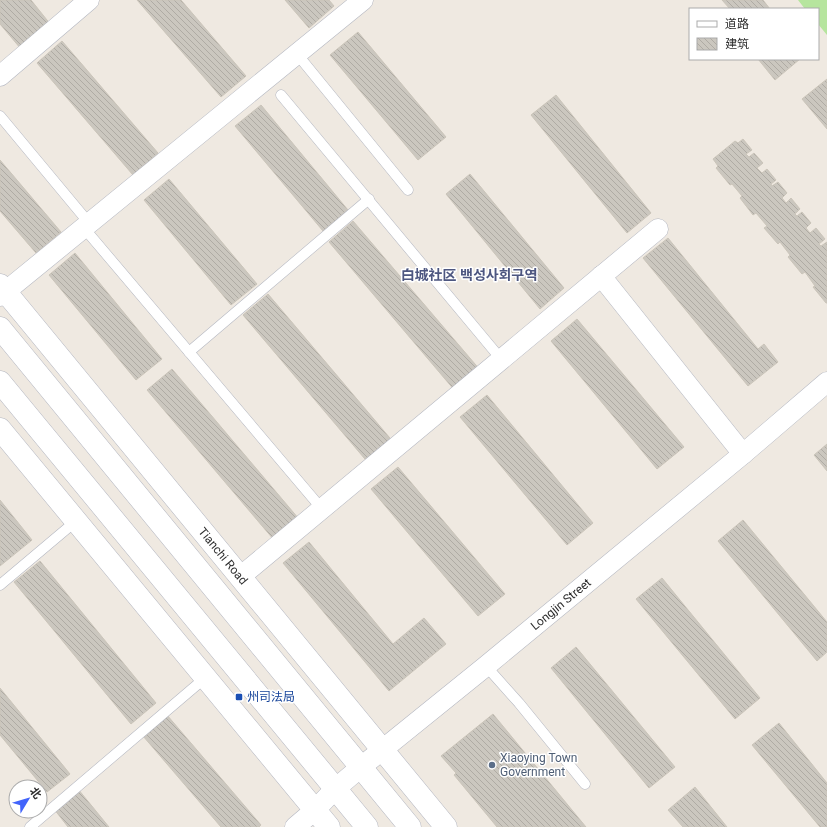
<svg xmlns="http://www.w3.org/2000/svg" width="827" height="827" viewBox="0 0 827 827" font-family="Roboto,'Noto Sans SC','Noto Sans KR',sans-serif">
<defs>
<pattern id="building-back-hatch" width="6" height="6" patternUnits="userSpaceOnUse"><rect width="6" height="6" fill="#cbc7bf"/><path d="M-1 5l2 2M0 0l6 6M5-1l2 2" fill="none" stroke="#afaba4"/></pattern>
</defs>
<rect width="100%" height="100%" fill="#efe9e1"/>
<!-- park -->
<polygon fill="#b6e59e" points="798,0 827,0 827,35 818,24 818,9 805,9"/>
<!-- building -->
<g fill="url(#building-back-hatch)" stroke="#cbc5ba">
<polygon points="0,0 31,0 51,25 21,49 0,24"/>
<polygon points="137,0 181,0 246,76 221,97"/>
<polygon points="285,0 329,0 334,6 309,28"/>
<polygon points="722,0 763,0 770,9 730,9"/>
<polygon points="358,32 446,137 418,160 330,55"/>
<polygon points="62,41 158,153 133,175 37,63"/>
<polygon points="758,59 800,59 775,80"/>
<polygon points="827,79 827,129 802,99"/>
<polygon points="556,95 651,213 627,233 531,115"/>
<polygon points="261,105 348,210 323,231 235,126"/>
<polygon points="743,139 752,150 746,154 749,157 754,153 763,163 757,168 762,173 767,169 776,180 771,184 772,186 778,182 787,193 782,198 786,203 791,198 800,209 795,214 797,216 802,212 811,223 806,228 810,233 816,228 825,239 819,244 821,246 827,242 827,303 826,303 813,287 815,286 805,272 802,274 788,257 790,255 780,242 778,244 764,228 767,226 756,213 753,215 740,198 742,196 732,184 730,185 716,168 718,166 713,159 735,141 738,143"/>
<polygon points="0,160 61,232 36,253 0,211"/>
<polygon points="470,174 564,288 540,309 446,194"/>
<polygon points="169,179 257,284 231,305 144,200"/>
<polygon points="353,221 481,371 456,392 329,242"/>
<polygon points="668,238 758,349 764,344 778,362 748,386 643,258"/>
<polygon points="75,253 162,359 136,380 49,275"/>
<polygon points="268,294 395,444 370,465 243,315"/>
<polygon points="577,319 684,447 657,469 551,341"/>
<polygon points="172,369 299,519 274,540 147,390"/>
<polygon points="487,395 593,523 567,545 460,417"/>
<polygon points="827,444 827,471 814,455"/>
<polygon points="398,467 505,594 478,616 371,489"/>
<polygon points="0,500 32,540 0,566"/>
<polygon points="743,520 827,622 827,652 817,661 718,541"/>
<polygon points="309,542 393,644 424,618 446,644 389,691 283,563"/>
<polygon points="40,561 156,703 131,724 14,582"/>
<polygon points="662,578 760,698 735,719 636,599"/>
<polygon points="576,647 675,767 649,788 551,668"/>
<polygon points="0,688 70,774 47,792 0,735"/>
<polygon points="493,714 586,827 497,827 454,775 456,773 441,756"/>
<polygon points="167,715 261,825 259,827 221,827 143,736"/>
<polygon points="779,723 827,783 827,827 820,827 752,745"/>
<polygon points="695,787 727,827 683,827 668,810"/>
<polygon points="78,789 109,827 68,827 54,809"/>
</g>
<g fill="none" stroke-linecap="round" stroke-linejoin="round">
<!-- service casing -->
<g stroke="#b4b7c1" stroke-width="11">
<g id="service">
<polyline points="297,54 408,190"/>
<polyline points="281,95 501,359"/>
<polyline points="0,116 89,223"/>
<polyline points="84,228 322,509"/>
<polyline points="189,352 369,199"/>
<polyline points="0,585 76,521"/>
<polyline points="486,666 519,703 585,784"/>
<polyline points="30,827 205,678"/>
</g>
</g>
<!-- minor casing -->
<g stroke="#b4b7c1" stroke-width="21">
<g id="minor">
<polyline points="0,76 89,0"/>
<polyline points="601,276 743,454"/>
<polyline points="0,296 363,0"/>
<polyline points="240,577 658,229"/>
<path id="s1" d="M295 827 315 810 335 789 361 767 486 666 743 454 827 382"/>
</g>
</g>
<!-- tertiary casing -->
<g stroke="#b4b7c1" stroke-width="23">
<g id="tertiary">
<path id="s2" d="M0 285 446 827"/>
<polyline points="0,429 329,827"/>
</g>
</g>
<!-- secondary casing -->
<g stroke="#b4b7c1" stroke-width="23">
<g id="secondary">
<polyline points="0,328 410,827"/>
<polyline points="0,382 367,827"/>
</g>
</g>
<!-- service -->
<use href="#service" stroke="#fff" stroke-width="10"/>
<!-- minor -->
<use href="#minor" stroke="#fff" stroke-width="20"/>
<!-- tertiary -->
<use href="#tertiary" stroke="#fff" stroke-width="22"/>
<!-- secondary -->
<use href="#secondary" stroke="#fff" stroke-width="22"/>
</g>
<!-- markers -->
<rect fill="#1a4fb4" stroke="#fff" stroke-width="1.5" x="235" y="693" width="8" height="8" rx="2"/>
<circle fill="#5c6f8a" stroke="#fff" stroke-width="1.5" cx="492" cy="765" r="4"/>
<g text-anchor="middle" stroke-width="3" stroke-linejoin="round" paint-order="stroke">
<!-- street labels -->
<g font-size="12" fill="#2e2e2e" stroke="#fff">
<text dy="4" stroke="none"><textPath href="#s2" startOffset="351">Tianchi Road</textPath></text>
<text dy="4" stroke="none"><textPath href="#s1" startOffset="347">Longjin Street</textPath></text>
</g>
<!-- transit labels -->
<g font-size="12" fill="#164399" stroke="#fff" text-anchor="start">
<text x="247" y="701">州司法局</text>
</g>
<!-- service labels -->
<g font-size="12" fill="#4e5e75" stroke="#fff" text-anchor="start">
<text x="500" y="762">Xiaoying Town<tspan x="500" dy="14">Government</tspan></text>
</g>
<!-- quarter labels -->
<g font-size="14" font-weight="bold" fill="#4d5680" stroke="#fff">
<text x="469" y="280">白城社区 백성사회구역</text>
</g>
</g>
<!-- legend -->
<rect x="689" y="8" width="130" height="52" fill="#ffffff" stroke="#ababab"/>
<rect x="697" y="21" width="20" height="6" fill="#ffffff" stroke="#ababab"/>
<text x="725" y="28" font-size="12" fill="#2e2e2e">道路</text>
<rect x="697" y="38" width="20" height="12" fill="url(#building-back-hatch)" stroke="#ababab"/>
<text x="725" y="48" font-size="12" fill="#2e2e2e">建筑</text>
<!-- north arrow -->
<g transform="translate(28 799) rotate(52)"><circle r="19" fill="#ffffff" stroke="#ababab"/>
<path d="M0-3L7 15L0 10L-7 15Z" fill="#4264fb"/>
<text y="-6" font-size="11" font-weight="bold" text-anchor="middle" fill="#2e2e2e">北</text>
</g>
</svg>
